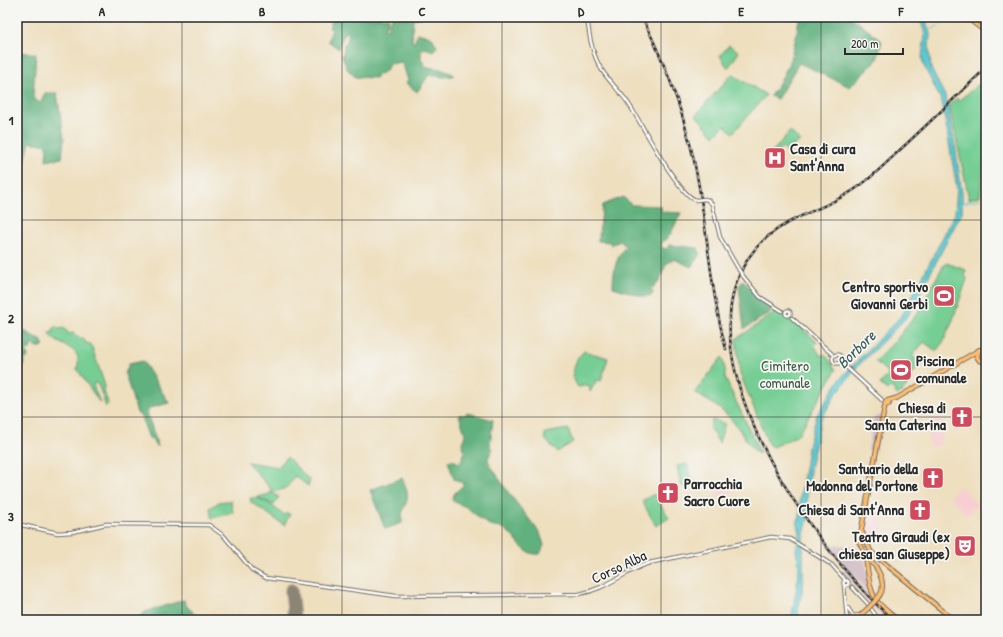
<svg xmlns="http://www.w3.org/2000/svg" width="1003" height="637" viewBox="0 0 1003 637" font-family="'Patrick Hand',sans-serif">
<rect width="100%" height="100%" fill="#f6f6f2"/>
<filter id="ink" filterUnits="userSpaceOnUse"><feTurbulence type="fractalNoise" baseFrequency=".025" numOctaves="2"/><feDisplacementMap in="SourceGraphic" scale="8" xChannelSelector="R" yChannelSelector="G"/><feConvolveMatrix kernelMatrix="1 2 1 2 8 2 1 2 1" color-interpolation-filters="sRGB"/></filter>
<filter id="wash" filterUnits="userSpaceOnUse"><feTurbulence type="fractalNoise" baseFrequency=".012" numOctaves="4" result="noise"/><feDisplacementMap in="SourceGraphic" scale="16" xChannelSelector="R" yChannelSelector="G"/><feGaussianBlur stdDeviation="0.9" result="paint"/><feColorMatrix in="noise" values="0 0 0 0 0 0 0 0 0 0 0 0 0 0 0 0 0 1.4 0 .05"/><feComposite in="paint" operator="in"/></filter>
<g filter="url(#wash)">
<rect width="100%" height="100%" fill="#eedfbf"/>
<!-- built -->
<g fill="#f7cfd2">
<polygon points="937,418 945,423 940,446 929,446 928,436 932,421"/>
<polygon points="729,481 736,481 737,490 717,497 715,484"/>
<polygon points="960,486 978,505 967,515 950,497"/>
<polygon points="869,507 884,508 881,537 865,536"/>
</g>
<!-- industrial -->
<g fill="#d2bdc6">
<polygon points="880,415 882,418 875,451 868,450 874,418"/>
<polygon points="826,544 853,546 859,550 863,550 872,596"/>
<polygon points="845,569 876,603 896,620 885,620 880,615 881,614 842,573"/>
</g>
<!-- green -->
<g fill="#76ce94" stroke="#507c60">
<polygon points="729,45 739,52 728,68 720,56"/>
<polygon points="732,74 766,95 733,133 724,125 714,136 696,115"/>
<polygon points="978,85 986,90 986,137 980,196 969,199 949,105 957,98 958,101"/>
<polygon points="790,131 800,141 786,151 782,147 776,153 773,151"/>
<polygon points="946,263 966,270 965,275 967,279 950,328 949,328 944,341 936,351 924,342 912,356 919,361 921,358 923,360 912,375 910,374 908,377 911,382 903,391 897,395 892,387 887,390 880,384 889,374 875,361 897,339 918,312 943,266 945,266"/>
<polygon points="779,312 802,328 817,342 814,345 821,356 825,354 836,370 798,435 773,447 769,445 740,374 736,339 775,313"/>
<path d="M56 326 59 329 64 328 69 334 73 333 77 337 83 338 86 343 91 344 105 386 103 388 108 404 106 407 98 384 94 383 93 385 100 403 77 369C85 344 56 348 49 333L54 332 53 329Z"/>
<polygon points="584,351 608,358 601,381 597,380 590,392 589,385 578,387 572,376 577,359"/>
<path d="M722 357 725 369V378L760 452 759 454C750 449 738 425 728 416 717 405 708 402 695 392Z"/>
<polygon points="712,420 725,423 719,443 710,429"/>
<polygon points="568,429 573,442 557,452 545,439 545,433"/>
<polygon points="287,457 310,481 308,486 295,476 286,488 272,493 279,497 274,505 257,497 270,494 271,489 247,462 278,467"/>
<polygon points="687,464 692,485 683,487 681,485 677,466"/>
<polygon points="654,494 669,518 656,526 642,501"/>
<path d="M250 498C262 496 276 509 284 515L286 513 290 514 284 525 251 502Z"/>
<polygon points="226,501 231,501 233,513 212,518 210,508 219,502"/>
</g>
<!-- forest -->
<g fill="#60b17e" stroke="#466e54">
<polygon points="333,17 389,17 387,24 384,28 387,29 392,17 423,17 413,19 412,42 415,42 417,33 432,37 437,47 433,51 425,48 421,51 421,59 426,67 440,69 453,74 453,76 443,77 429,75 417,92 406,83 408,80 402,62 389,64 386,71 377,75 376,78 355,77 347,69 342,55 344,52 344,44 347,42 349,34 346,32 340,43 339,49 328,41 332,29 329,28"/>
<path d="M799 17H851L882 41 877 60 850 87 799 63 777 99 770 96C788 74 796 45 799 17Z"/>
<polygon points="19,52 36,54 33,98 40,103 45,93 57,93 64,139 62,158 46,161 47,145 30,142 23,170 17,169 17,150 25,148 25,139 20,140 17,130 17,64"/>
<path d="M623 197 632 205 661 206 662 212 681 213 670 235 661 244 662 248 666 249 670 245 698 248 700 254 691 267 674 259 666 264 659 282 650 290 653 291 652 295 644 297 613 287C613 271 616 257 626 246L620 241 611 245 610 242 598 241 603 205Z"/>
<polygon points="743,280 758,298 772,307 771,312 744,329 739,286"/>
<polygon points="20,329 41,340 44,346 37,348 32,344 30,349 26,351 28,357 24,361 23,367 20,367 17,376 17,361 19,357 17,344 25,344 17,338 17,336 20,335 18,330"/>
<polygon points="143,361 169,403 150,408 147,412 158,447 149,438 141,417 137,413 125,374 129,364"/>
<path d="M468 413 493 420 490 445 492 451 488 458 489 463 508 492 540 533 544 545 540 554C521 556 517 536 503 528 500 527 496 528 494 527 482 522 476 514 466 507 461 504 457 504 452 500L454 494 464 484 454 479 448 461 452 460 460 463 465 452 462 447 465 434 459 415H464Z"/>
<path d="M402 478C415 505 400 502 402 523L385 529 370 490Z"/>
<polygon points="184,600 185,604 194,613 184,614 175,620 136,620 145,612"/>
</g>
<!-- water -->
<polygon fill="#5cc9d1" stroke="#447a7e" points="920,17 925,17 930,34 929,49 931,69 946,98 956,152 962,193 962,212 908,316 857,367 836,394 821,419 811,463 807,491 808,518 803,539 803,586 798,610 799,620 791,620 797,587 799,565 796,550 800,533 797,520 800,519 800,499 809,443 817,415 840,379 903,314 955,214 957,188 942,102 924,66 922,58 925,35"/>
<g fill="none" stroke-linecap="round" stroke-linejoin="round">
<!-- stream -->
<g stroke="#5cc9d1" stroke-width="1">
<polyline points="929,31 953,17"/>
<polyline points="961,203 980,199"/>
</g>
<!-- runway -->
<polyline stroke="#8c8575" stroke-width="13" points="291,590 294,620"/>
</g>
</g>
<g filter="url(#ink)">
<g fill="none" stroke-linecap="round" stroke-linejoin="round">
<!-- tertiary casing -->
<g stroke="#6f6a5f" stroke-width="4.5">
<g id="tertiary">
<path d="M587 17C589 33 591 50 599 65 606 80 621 91 630 106 642 124 678 195 696 200"/>
<polyline points="705,199 708,200 712,204 720,237 739,270"/>
<polyline points="743,276 760,297 782,311"/>
<circle cx="788" cy="313" r="2.5"/>
<polyline points="792,318 832,354"/>
<circle cx="837" cy="359" r="4.5"/>
<polyline points="843,364 882,400"/>
<path d="M17 524 58 533 72 532 106 524 209 525 224 536 252 570 266 578 396 596 579 594C607 589 623 572 649 563L771 537 790 539 832 565 846 581"/>
<circle cx="846" cy="583" r="2.5"/>
<polyline points="844,585 847,620"/>
<polyline points="852,587 867,603 879,620"/>
<polyline points="848,608 853,616 861,615 860,620"/>
</g>
</g>
<!-- primary casing -->
<g stroke="#6f6a5f" stroke-width="5.5">
<g id="primary">
<polyline points="964,17 968,20 972,17 974,21"/>
<polyline points="970,20 986,32"/>
<polyline points="986,349 979,350 977,357 980,361 986,360"/>
<polyline points="887,401 897,398 979,350"/>
<polygon points="887,401 889,404 886,405 885,403"/>
<path d="M885 405 859 542C870 558 865 578 874 596 878 606 890 613 898 620"/>
<polyline points="862,532 871,552 954,620"/>
<polyline points="869,560 876,567"/>
<polyline points="856,620 861,615"/>
</g>
</g>
<!-- tertiary -->
<use href="#tertiary" stroke="#fff" stroke-width="2.5"/>
<!-- primary -->
<use href="#primary" stroke="#febc71" stroke-width="3.5"/>
<!-- rail casing -->
<g stroke="#2b2b2b" stroke-width="2.5">
<g id="rail">
<path d="M642 17C668 69 688 123 698 181 708 237 711 294 726 349"/>
<path d="M893 620C815 550 670 350 756 248 786 214 824 212 858 187 874 176 888 161 902 148 930 122 958 95 986 68"/>
</g>
</g>
<!-- rail -->
<use href="#rail" stroke="#f6f6f2" stroke-width="1" stroke-dasharray="3" stroke-linecap="butt"/>
<!-- tertiary-bridge casing -->
<g stroke="#6f6a5f" stroke-width="4.5" stroke-linecap="butt">
<g id="tertiary-bridge">
<polyline points="696,200 705,199"/>
<polyline points="739,270 743,276"/>
</g>
</g>
<!-- primary-bridge casing -->
<g stroke="#6f6a5f" stroke-width="5.5" stroke-linecap="butt">
<path id="primary-bridge" d="M861 615C878 598 891 592 876 567"/>
</g>
<!-- tertiary-bridge -->
<use href="#tertiary-bridge" stroke="#fff" stroke-width="2.5"/>
<!-- primary-bridge -->
<use href="#primary-bridge" stroke="#febc71" stroke-width="3.5"/>
</g>
</g>
<!-- grid -->
<path fill="none" stroke="#2b2b2b" stroke-width="1" stroke-opacity="0.55" d="M182 17V620M342 17V620M502 17V620M661 17V620M821 17V620M17 220H986M17 417H986"/>
<!-- icons -->
<defs>
<g id="hospital-square" transform="scale(1.15)"><rect x="-9" y="-9" width="18" height="18" rx="4" fill="#d1495b" stroke="#f6f6f2"/><path d="M-5-5h3v3.5h4V-5h3V5h-3V1.5h-4V5h-3Z" fill="#fff"/></g>
<g id="stadium-square" transform="scale(1.15)"><rect x="-9" y="-9" width="18" height="18" rx="4" fill="#d1495b" stroke="#f6f6f2"/><path d="M0-5a6.5 5 0 1 0 0 10a6.5 5 0 1 0 0-10ZM-3.5-1.8h7v3.6h-7Z" fill="#fff"/></g>
<g id="church-square" transform="scale(1.15)"><rect x="-9" y="-9" width="18" height="18" rx="4" fill="#d1495b" stroke="#f6f6f2"/><path d="M-1.2-6h2.4v3.5h3.3v2.4h-3.3V6h-2.4V-.1h-3.3v-2.4h3.3Z" fill="#fff"/></g>
<g id="theatre-square" transform="scale(1.15)"><rect x="-9" y="-9" width="18" height="18" rx="4" fill="#d1495b" stroke="#f6f6f2"/><path d="M-5-5.5Q0-4 5-5.5V0Q5 5 0 6Q-5 5-5 0ZM-3.3-2.5H-1v1.5H-3.3ZM1-2.5H3.3v1.5H1ZM-2.8 1Q0 5.5 2.8 1Z" fill="#fff"/></g>
</defs>
<g fill-rule="evenodd">
<use href="#hospital-square" x="775" y="158"/>
<use href="#stadium-square" x="944" y="296"/>
<use href="#stadium-square" x="901" y="370"/>
<use href="#church-square" x="962" y="417"/>
<use href="#church-square" x="933" y="478"/>
<use href="#church-square" x="668" y="493"/>
<use href="#church-square" x="920" y="510"/>
<use href="#theatre-square" x="965" y="546"/>
</g>
<g text-anchor="middle" stroke-width="3.5" stroke-linejoin="round" paint-order="stroke">
<!-- poi labels -->
<g font-size="15" font-weight="bold" fill="#2b2b2b" stroke="#f6f6f2" text-anchor="end">
<text x="790" y="154" text-anchor="start">Casa di cura<tspan x="790" dy="17">Sant'Anna</tspan></text>
<text x="928" y="292">Centro sportivo<tspan x="928" dy="17">Giovanni Gerbi</tspan></text>
<text x="916" y="366" text-anchor="start">Piscina<tspan x="916" dy="17">comunale</tspan></text>
<text x="946" y="413">Chiesa di<tspan x="946" dy="17">Santa Caterina</tspan></text>
<text x="918" y="474">Santuario della<tspan x="918" dy="17">Madonna del Portone</tspan></text>
<text x="684" y="489" text-anchor="start">Parrocchia<tspan x="684" dy="17">Sacro Cuore</tspan></text>
<text x="904" y="515">Chiesa di Sant'Anna</text>
<text x="950" y="542">Teatro Giraudi (ex<tspan x="950" dy="17">chiesa san Giuseppe)</tspan></text>
</g>
<!-- park labels -->
<g font-size="15" fill="#425c4a" stroke="#f6f6f2">
<text x="785" y="371">Cimitero<tspan x="785" dy="17">comunale</tspan></text>
</g>
<!-- street labels -->
<g font-size="15" fill="#2b2b2b" stroke="#f6f6f2">
<text transform="translate(619 567) rotate(-25)" y="5">Corso Alba</text>
</g>
<!-- water labels -->
<g font-size="16" font-style="italic" fill="#3a5a5d" stroke="#f6f6f2">
<text transform="translate(856 349) rotate(-44)" y="6">Borbore</text>
</g>
</g>
<!-- margin -->
<rect width="1003" height="637" fill="none" stroke="#f6f6f2" stroke-width="44"/>
<!-- scale -->
<path d="M845 48v6h58v-6" fill="none" stroke="#2b2b2b" stroke-width="2"/>
<text x="851" y="48" font-size="12" fill="#2b2b2b" stroke="#f6f6f2" stroke-width="3" paint-order="stroke">200 m</text>
<rect x="22" y="22" width="959" height="593" fill="none" stroke="#2b2b2b" stroke-width="1.5"/>
<g font-size="13" text-anchor="middle" font-weight="bold" fill="#2b2b2b">
<text x="102" y="16">A</text>
<text x="262" y="16">B</text>
<text x="422" y="16">C</text>
<text x="581" y="16">D</text>
<text x="741" y="16">E</text>
<text x="901" y="16">F</text>
<text x="11" y="125">1</text>
<text x="11" y="323">2</text>
<text x="11" y="521">3</text>
</g>
</svg>
